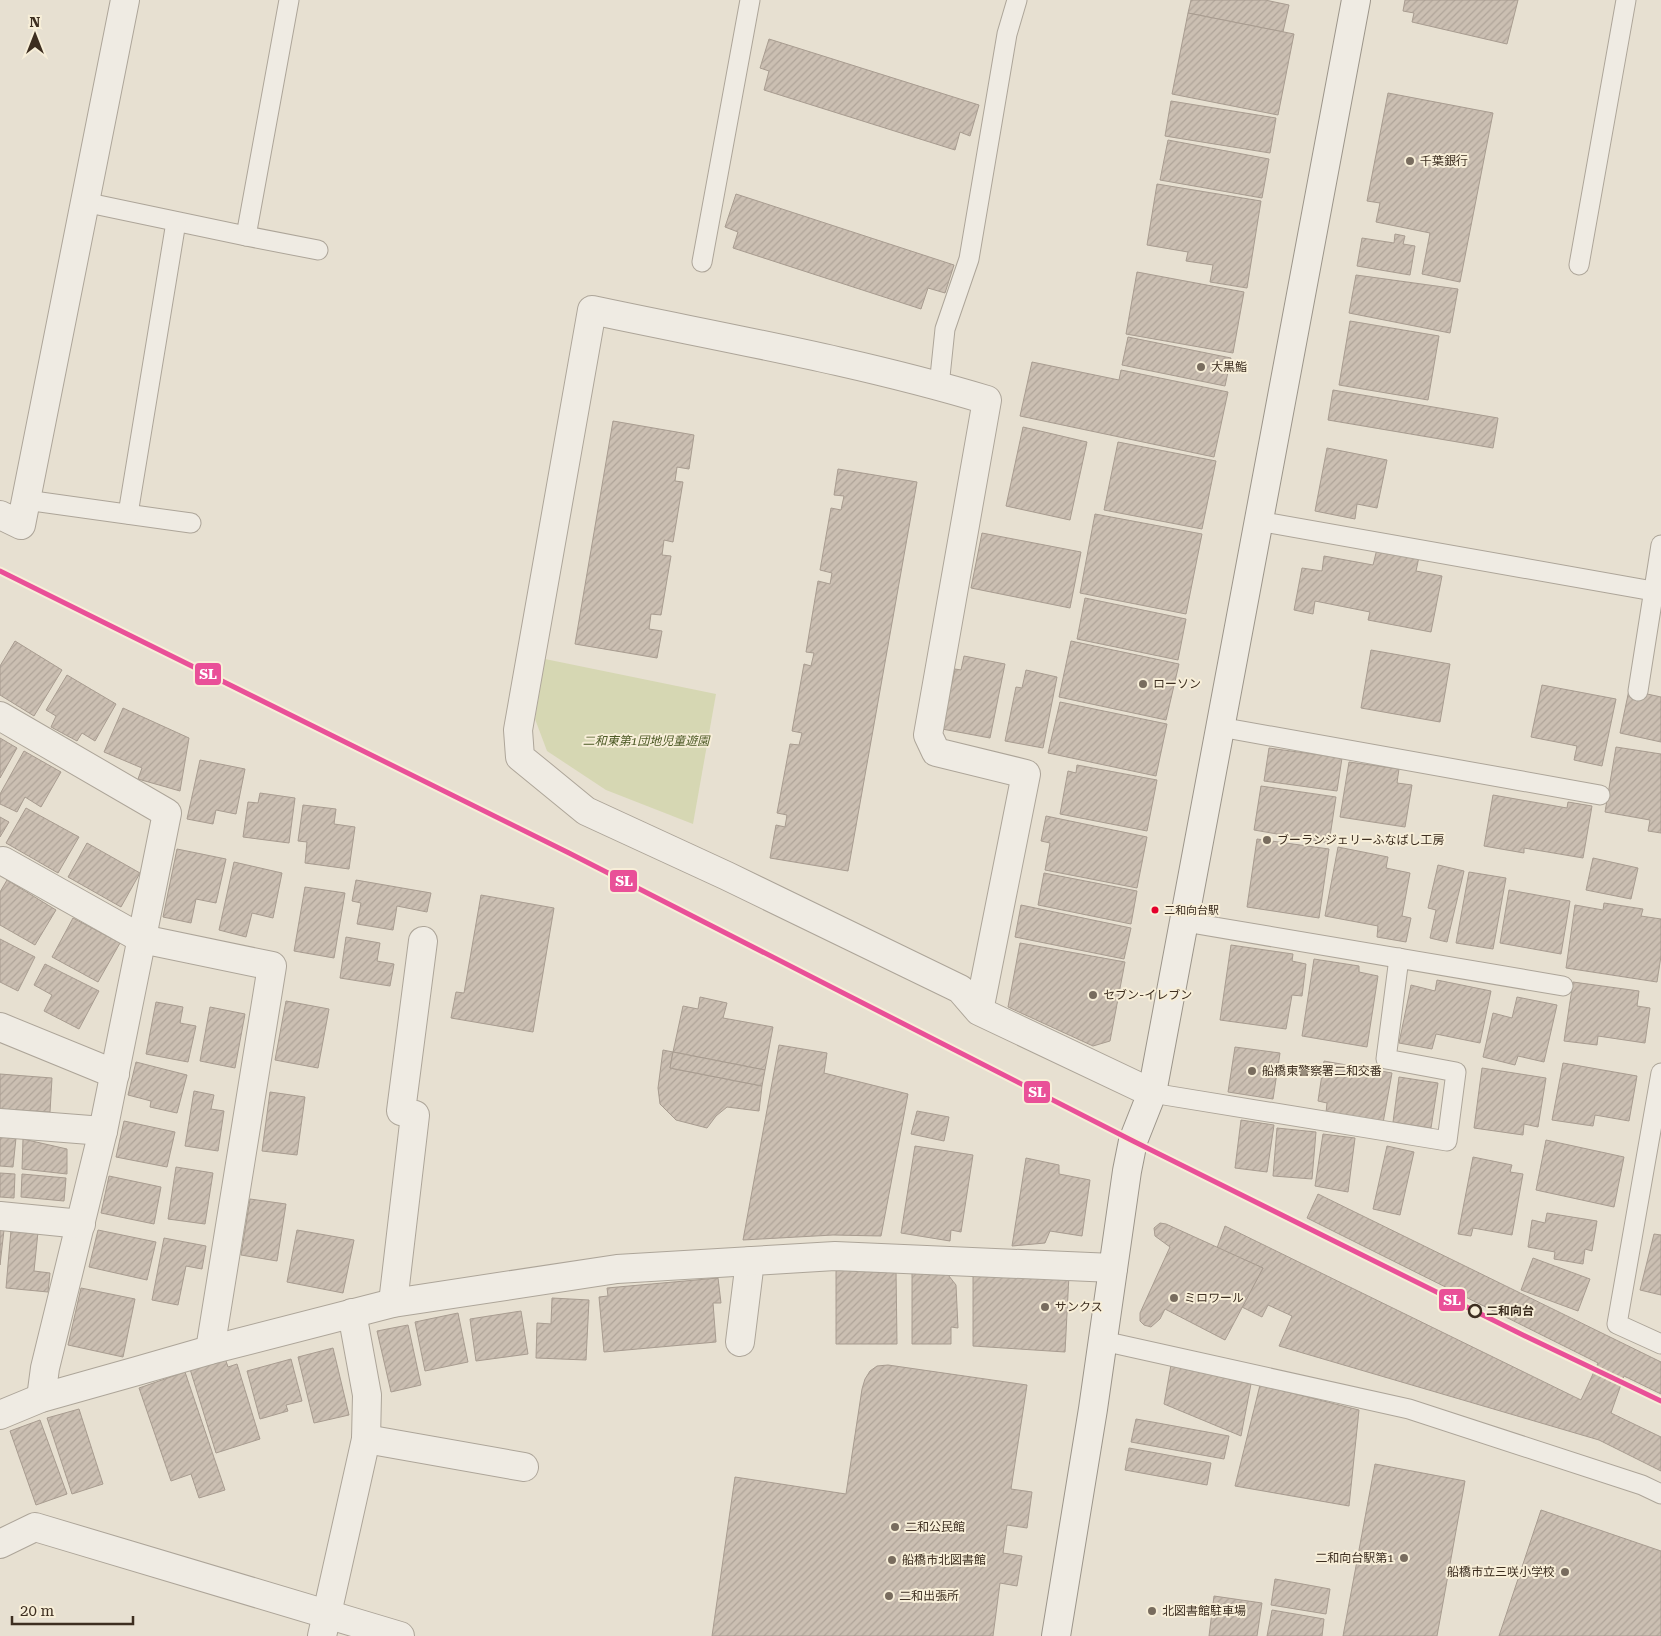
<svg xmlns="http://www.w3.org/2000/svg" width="1661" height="1636" viewBox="0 0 1661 1636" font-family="'Roboto Serif','Noto Sans JP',serif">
<defs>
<pattern id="building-hatch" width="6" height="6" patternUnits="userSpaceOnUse" patternTransform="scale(1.25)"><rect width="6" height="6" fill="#cbbfb2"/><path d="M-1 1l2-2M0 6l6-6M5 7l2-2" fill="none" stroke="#afa499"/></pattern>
</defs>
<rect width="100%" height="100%" fill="#e7e0d1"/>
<!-- green -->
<polygon fill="#d6d7b3" points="545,659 716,694 693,824 606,790 547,751 535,719"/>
<!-- building -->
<g fill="url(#building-hatch)" stroke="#a89c90">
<polygon points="1191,0 1265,0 1289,5 1283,32 1188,13"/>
<polygon points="1405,0 1518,0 1507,44 1412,22 1414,13 1403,11"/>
<polygon points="1188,13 1294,34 1278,115 1172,94"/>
<polygon points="769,39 979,105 970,136 960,132 955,150 764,90 769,71 760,68"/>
<polygon points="1388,93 1493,113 1460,282 1422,274 1430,233 1376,222 1380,203 1367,201"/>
<polygon points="1171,101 1276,118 1270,153 1165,136"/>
<polygon points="1168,140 1269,159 1262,198 1160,180"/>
<polygon points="1157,184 1261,201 1247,288 1210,282 1213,265 1186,261 1188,252 1147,245"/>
<polygon points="736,194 954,265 945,293 928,288 921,309 733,248 738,232 725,227"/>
<polygon points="1395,234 1405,236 1403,244 1415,246 1410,275 1357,266 1362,238 1394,243"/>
<polygon points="1137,272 1244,292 1233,353 1126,334"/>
<polygon points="1356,275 1458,289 1450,333 1349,313"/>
<polygon points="1350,321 1439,336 1428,400 1339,385"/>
<polygon points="1128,337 1231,358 1225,386 1122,365"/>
<polygon points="1032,362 1119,380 1121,370 1228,392 1214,457 1020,416"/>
<polygon points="1333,390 1498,418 1493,448 1328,420"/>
<polygon points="613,421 694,435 689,469 677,467 675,481 683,482 673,542 664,540 662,555 671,556 661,615 651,614 649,629 662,631 657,658 575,644"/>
<polygon points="1023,427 1087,442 1070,520 1006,506"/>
<polygon points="1118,442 1216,461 1202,529 1104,510"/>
<polygon points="1327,448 1387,460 1377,508 1357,504 1355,519 1315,511"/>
<polygon points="838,469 917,482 848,871 770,858 776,825 785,827 787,815 777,813 790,744 799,745 802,733 792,731 804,664 811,666 814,653 806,652 818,581 830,584 832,573 820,570 831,508 841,510 844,496 834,495"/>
<polygon points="1095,514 1202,534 1186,614 1080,593"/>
<polygon points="982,533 1081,552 1070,608 971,588"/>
<polygon points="1377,549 1419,557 1416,571 1442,576 1431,632 1368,620 1370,612 1315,601 1313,614 1294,610 1302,568 1322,571 1324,556 1373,565"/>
<polygon points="1085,598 1186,619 1178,660 1077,639"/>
<polygon points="15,641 62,670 34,716 0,695 0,666"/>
<polygon points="1071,641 1179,664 1166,720 1059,697"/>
<polygon points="1371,650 1450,664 1440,722 1361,708"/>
<polygon points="964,656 1005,664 990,738 942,729 955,669 961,670"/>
<polygon points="1026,670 1057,677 1043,748 1005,741 1016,687 1022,688"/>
<polygon points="67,675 116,704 95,741 82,733 77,741 51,727 56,716 46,710"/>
<polygon points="1542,685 1616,699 1602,766 1574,760 1577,746 1531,737"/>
<polygon points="1629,690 1661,697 1661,742 1620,733"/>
<polygon points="1060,702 1167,724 1156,776 1048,753"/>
<polygon points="123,708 189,738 180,791 138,779 142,768 104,752"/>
<polygon points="0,738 17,748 0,778"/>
<polygon points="1616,747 1661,754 1661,833 1648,831 1650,820 1605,812"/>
<polygon points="1269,748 1342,758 1337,791 1264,781"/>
<polygon points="24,751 61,772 41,807 25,797 17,812 0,804 0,794"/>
<polygon points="200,760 245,769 236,814 216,810 213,824 187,819"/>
<polygon points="1349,762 1399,769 1397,783 1412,785 1405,827 1340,817"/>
<polygon points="1077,765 1157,780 1147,831 1060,814 1068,771 1076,773"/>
<polygon points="1261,786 1336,797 1329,843 1254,830"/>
<polygon points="260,793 295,798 289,843 243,837 248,802 258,803"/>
<polygon points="1493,795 1567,808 1568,802 1592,806 1583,858 1524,848 1524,853 1484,846"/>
<polygon points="303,805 336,809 334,824 355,827 349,869 305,863 307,842 298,841"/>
<polygon points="26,808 79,837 58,873 6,843"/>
<polygon points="1046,816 1147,837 1137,888 1045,870 1050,843 1041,841"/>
<polygon points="0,817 9,822 0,837"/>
<polygon points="1257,839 1329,849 1319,918 1247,907"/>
<polygon points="87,843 140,873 121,907 68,877"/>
<polygon points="1338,847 1388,857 1386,868 1410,873 1402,916 1411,918 1406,942 1377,937 1378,926 1325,916"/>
<polygon points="177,849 226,859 216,903 196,899 191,923 163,917"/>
<polygon points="1593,858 1638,868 1631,899 1586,890"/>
<polygon points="234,862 282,873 273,918 252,913 246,937 219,930"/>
<polygon points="1438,865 1464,871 1447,942 1430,938 1436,910 1428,908"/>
<polygon points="1469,872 1506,878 1493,949 1456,943"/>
<polygon points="1044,873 1137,891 1131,924 1038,905"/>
<polygon points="7,880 56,910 35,945 0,925 0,892"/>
<polygon points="356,880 431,893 427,912 397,906 393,930 357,924 361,903 352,901"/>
<polygon points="305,887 345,893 334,958 294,951"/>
<polygon points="1509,890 1570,901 1561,954 1500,943"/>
<polygon points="481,895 554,908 533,1032 451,1018 456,992 464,993"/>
<polygon points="1604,903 1643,909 1641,916 1661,919 1661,956 1657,982 1566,968 1575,905 1603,910"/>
<polygon points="1021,905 1131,928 1124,959 1015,937"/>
<polygon points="73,918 120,943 98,982 52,957"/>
<polygon points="346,937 380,943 377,961 394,964 390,986 340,978"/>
<polygon points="0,939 35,957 18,991 0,982"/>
<polygon points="1020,943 1125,962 1110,1041 1093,1046 1008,1007"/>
<polygon points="1231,945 1293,954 1292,961 1306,964 1302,996 1292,995 1286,1029 1220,1020"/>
<polygon points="1314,959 1359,966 1359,972 1378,976 1367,1047 1302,1036"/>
<polygon points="45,964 99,991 79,1029 44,1011 52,995 34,985"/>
<polygon points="1437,980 1491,991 1480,1043 1436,1034 1432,1049 1399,1043 1411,985 1435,991"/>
<polygon points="1573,982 1639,991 1637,1006 1650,1008 1645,1043 1598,1036 1597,1045 1564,1041"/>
<polygon points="700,997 727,1003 723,1018 773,1027 765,1070 673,1052 683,1006 698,1009"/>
<polygon points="1517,997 1557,1005 1544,1062 1518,1056 1515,1065 1483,1057 1493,1013 1512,1018"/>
<polygon points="286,1001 329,1009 318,1068 275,1060"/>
<polygon points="156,1002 183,1007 180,1023 196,1026 188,1062 146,1054"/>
<polygon points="210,1007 245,1014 235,1068 200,1061"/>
<polygon points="779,1045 827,1053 824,1073 908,1094 881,1236 833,1235 743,1240"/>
<polygon points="1235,1047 1280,1053 1273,1099 1228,1092"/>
<polygon points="663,1050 673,1052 670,1068 762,1086 759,1111 727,1107 716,1116 707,1128 676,1120 660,1104 658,1088"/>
<polygon points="673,1052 765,1070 762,1086 670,1068"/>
<polygon points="1324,1061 1392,1073 1383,1123 1326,1113 1327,1103 1318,1101"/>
<polygon points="136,1062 187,1075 177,1113 150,1107 151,1101 128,1095"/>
<polygon points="1563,1063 1637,1076 1629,1121 1595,1115 1593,1126 1552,1120"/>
<polygon points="1482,1068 1546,1078 1538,1127 1524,1124 1523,1135 1474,1128"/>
<polygon points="0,1074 52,1078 50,1112 0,1109"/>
<polygon points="1399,1077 1438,1083 1431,1128 1393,1122"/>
<polygon points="194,1091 214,1095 211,1109 224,1111 218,1151 185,1146"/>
<polygon points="270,1092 305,1097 297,1155 262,1151"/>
<polygon points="917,1111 949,1117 944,1141 911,1134"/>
<polygon points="1241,1120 1274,1125 1267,1172 1235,1168"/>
<polygon points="124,1121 175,1132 167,1167 116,1157"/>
<polygon points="1277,1128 1316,1132 1312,1179 1273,1176"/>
<polygon points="1323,1134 1355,1138 1348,1192 1315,1186"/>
<polygon points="0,1136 16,1138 13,1167 0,1166"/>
<polygon points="23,1139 67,1149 67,1174 22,1169"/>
<polygon points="1546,1140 1624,1157 1614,1207 1536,1190"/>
<polygon points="915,1146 973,1155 961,1232 951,1230 950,1241 901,1233"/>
<polygon points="1387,1146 1414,1152 1400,1215 1373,1209"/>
<polygon points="1473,1157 1512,1165 1510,1172 1523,1174 1512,1235 1473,1228 1471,1236 1458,1234"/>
<polygon points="1026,1158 1059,1165 1059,1174 1090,1180 1082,1236 1050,1231 1045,1243 1012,1246"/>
<polygon points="176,1167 213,1173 205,1224 168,1219"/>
<polygon points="0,1173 15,1174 14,1198 0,1197"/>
<polygon points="22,1174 66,1178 64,1201 21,1197"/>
<polygon points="109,1176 161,1187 154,1224 101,1213"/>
<polygon points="1318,1194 1661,1362 1661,1394 1624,1376 1611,1413 1661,1437 1661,1471 1599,1440 1279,1346 1292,1316 1268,1305 1262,1317 1242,1307 1263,1268 1217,1248 1225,1226 1581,1400 1598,1363 1307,1218"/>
<polygon points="250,1199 286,1204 277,1261 241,1255"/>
<polygon points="1547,1213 1597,1221 1592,1251 1585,1249 1583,1264 1554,1259 1555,1252 1528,1247 1532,1220 1545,1223"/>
<polygon points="1160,1223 1166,1224 1263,1268 1225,1340 1165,1309 1160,1319 1151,1327 1144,1325 1140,1321 1140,1313 1170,1247 1155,1236 1154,1228"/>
<polygon points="0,1230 4,1230 0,1265"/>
<polygon points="11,1230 38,1232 34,1271 50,1273 48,1292 6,1288"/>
<polygon points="98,1230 156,1242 147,1280 89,1267"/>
<polygon points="297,1230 354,1240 343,1293 287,1282"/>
<polygon points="1654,1234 1661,1235 1661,1295 1640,1290"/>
<polygon points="164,1238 206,1246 202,1269 186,1266 178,1305 152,1300"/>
<polygon points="1533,1258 1590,1279 1578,1311 1521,1290"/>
<polygon points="896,1268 897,1344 836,1344 836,1269"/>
<polygon points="912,1269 945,1271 956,1285 958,1328 951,1327 951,1344 912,1344"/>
<polygon points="973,1271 1069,1275 1065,1352 973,1346"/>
<polygon points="718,1278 721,1303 713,1303 716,1342 604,1352 599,1297 608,1296 607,1288"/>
<polygon points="81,1288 135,1299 123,1357 68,1345"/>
<polygon points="552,1298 589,1300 586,1360 536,1358 537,1323 551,1324"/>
<polygon points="521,1311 528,1354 476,1361 470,1319"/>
<polygon points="458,1313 468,1362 425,1371 415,1322"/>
<polygon points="408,1325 421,1385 391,1392 377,1331"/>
<polygon points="333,1348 349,1415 314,1423 298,1357"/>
<polygon points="225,1358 228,1367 237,1364 260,1439 216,1453 190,1369"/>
<polygon points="291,1359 302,1401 286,1405 288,1411 260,1419 247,1371"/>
<polygon points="888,1365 1027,1385 1011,1489 1032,1492 1027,1528 1007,1525 1003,1553 1022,1556 1017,1586 1000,1583 993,1636 712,1636 735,1477 846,1494 862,1389 865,1379 870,1371 877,1366"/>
<polygon points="1171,1365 1251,1384 1241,1436 1164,1404"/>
<polygon points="185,1372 225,1490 199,1498 191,1474 171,1481 139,1388"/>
<polygon points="1260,1385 1359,1410 1349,1506 1235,1486"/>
<polygon points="79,1409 103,1484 72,1494 47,1418"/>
<polygon points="1136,1419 1229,1436 1224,1459 1131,1442"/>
<polygon points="40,1420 67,1494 36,1505 10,1431"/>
<polygon points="1129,1448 1211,1463 1207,1485 1125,1470"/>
<polygon points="1375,1464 1465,1481 1437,1636 1343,1636"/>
<polygon points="1541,1510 1661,1551 1661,1636 1499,1636"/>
<polygon points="1275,1579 1330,1589 1326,1614 1271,1605"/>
<polygon points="1214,1596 1262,1603 1257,1636 1209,1636"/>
<polygon points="1272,1610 1324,1619 1322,1636 1267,1636"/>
</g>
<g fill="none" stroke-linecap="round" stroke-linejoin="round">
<!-- lane casing -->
<g stroke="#ada599" stroke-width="21">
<g id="lane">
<polyline points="84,202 246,236 289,0"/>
<polyline points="246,236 318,250"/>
<polyline points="702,262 750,0"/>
<polyline points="1579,265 1626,0"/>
<polyline points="939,386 945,329 969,259 1007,34 1017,0"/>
<polyline points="26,500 191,523"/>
<polyline points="128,514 176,222"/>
<polyline points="1258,521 1653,591"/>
<polyline points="1638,691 1661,545"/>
<polyline points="1220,727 1600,795"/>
<polyline points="1185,922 1563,986"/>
<polyline points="1661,1073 1617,1324 1661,1344"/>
<polyline points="1152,1093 1447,1141 1456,1072 1386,1059 1399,958"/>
<polyline points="1103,1341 1409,1409 1642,1485 1661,1494"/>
</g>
</g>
<!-- street casing -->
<g stroke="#ada599" stroke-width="30">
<g id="street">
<polyline points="0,515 21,525 125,0"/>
<polyline points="0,716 167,813 103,1131 45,1368 41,1398"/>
<polyline points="3,861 142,939 272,966 210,1350"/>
<path d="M979 1011 1026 774 936 752 928 735 987 400C858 361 724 338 592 310L518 730 520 757 586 811 727 876 960 989 979 1011 1152 1093"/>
<polyline points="0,1027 115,1074"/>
<polyline points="0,1123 103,1131"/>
<polyline points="0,1216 81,1224"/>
<polyline points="393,1303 415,1115 401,1111 423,941"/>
<polyline points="740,1342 750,1261"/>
<polyline points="0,1415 41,1398 137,1371 210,1350 393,1303 617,1269 835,1256 1113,1268"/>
<polyline points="366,1439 524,1467"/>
<polyline points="0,1544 35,1527 400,1636"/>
<polyline points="322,1636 366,1439 367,1395 352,1313"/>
</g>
</g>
<!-- secondary casing -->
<g stroke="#9c958a" stroke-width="30">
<polyline id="secondary" points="1056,1636 1093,1409 1127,1171 1133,1141 1152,1093 1356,0"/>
</g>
<!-- lane -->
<use href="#lane" stroke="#efebe3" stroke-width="19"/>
<!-- street -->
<use href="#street" stroke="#efebe3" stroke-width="28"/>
<!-- secondary -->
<use href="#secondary" stroke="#efebe3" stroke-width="28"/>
<!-- rail-1 casing -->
<g stroke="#f7eed8" stroke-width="9">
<polyline id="rail-1" points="0,571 569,853 1133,1141 1525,1336 1661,1401"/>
</g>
<!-- rail-1 -->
<use href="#rail-1" stroke="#e95098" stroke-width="5"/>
</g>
<!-- markers -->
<g fill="#786c5e" stroke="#f7eed8" stroke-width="2">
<circle cx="1410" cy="161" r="5"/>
<circle cx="1201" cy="367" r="5"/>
<circle cx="1143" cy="684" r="5"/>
<circle cx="1267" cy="840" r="5"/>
<circle cx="1093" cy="995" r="5"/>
<circle cx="1252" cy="1071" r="5"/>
<circle cx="1174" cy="1298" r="5"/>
<circle cx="1045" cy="1307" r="5"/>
<circle cx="895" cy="1527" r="5"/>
<circle cx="1404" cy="1558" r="5"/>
<circle cx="892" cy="1560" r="5"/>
<circle cx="1565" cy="1572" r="5"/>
<circle cx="889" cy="1596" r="5"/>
<circle cx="1152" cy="1611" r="5"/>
</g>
<circle fill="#e4002b" stroke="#f7eed8" stroke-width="2" cx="1155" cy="910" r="4.5"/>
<circle fill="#f7eed8" stroke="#3d2e20" stroke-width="2.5" cx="1475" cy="1311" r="6"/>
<g text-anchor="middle" stroke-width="4" stroke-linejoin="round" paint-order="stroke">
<!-- bus labels -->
<g font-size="11" fill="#3d2e20" stroke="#f7eed8" text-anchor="start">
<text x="1164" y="914">二和向台駅</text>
</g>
<!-- poi labels -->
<g font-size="12" fill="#3d2e20" stroke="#f7eed8" text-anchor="start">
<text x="1420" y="165">千葉銀行</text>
<text x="1211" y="371">大黒鮨</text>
<text x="1153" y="688">ローソン</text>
<text x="1277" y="844">ブーランジェリーふなばし工房</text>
<text x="1103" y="999">セブン-イレブン</text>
<text x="1262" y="1075">船橋東警察署二和交番</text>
<text x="1184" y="1302">ミロワール</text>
<text x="1055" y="1311">サンクス</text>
<text x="905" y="1531">二和公民館</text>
<text x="1394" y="1562" text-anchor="end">二和向台駅第1</text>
<text x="902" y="1564">船橋市北図書館</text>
<text x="1555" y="1576" text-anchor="end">船橋市立三咲小学校</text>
<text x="899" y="1600">二和出張所</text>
<text x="1162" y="1615">北図書館駐車場</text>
</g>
<!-- park labels -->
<g font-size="12" font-style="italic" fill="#4d5a26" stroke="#f7eed8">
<text x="646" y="745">二和東第1団地児童遊園</text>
</g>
<!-- stop labels -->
<g font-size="12" font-weight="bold" fill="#3d2e20" stroke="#f7eed8" text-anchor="start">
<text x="1486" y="1315">二和向台</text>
</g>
</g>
<g stroke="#f7eed8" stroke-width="2">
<rect x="194" y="662" width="28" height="24" rx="5" fill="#e95098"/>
<rect x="609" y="869" width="29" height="24" rx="5" fill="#e95098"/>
<rect x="1023" y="1080" width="28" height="24" rx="5" fill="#e95098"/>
<rect x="1438" y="1288" width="28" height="24" rx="5" fill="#e95098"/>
</g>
<g font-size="14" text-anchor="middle" font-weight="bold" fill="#fff">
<text x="208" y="679">SL</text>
<text x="624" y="886">SL</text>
<text x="1037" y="1097">SL</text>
<text x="1452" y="1305">SL</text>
</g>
<!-- north arrow -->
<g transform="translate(35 35)" stroke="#f7eed8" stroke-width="4" paint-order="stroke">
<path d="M0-4L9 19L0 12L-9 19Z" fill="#3d2e20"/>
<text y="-8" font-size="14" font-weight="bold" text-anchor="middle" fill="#3d2e20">N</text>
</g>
<!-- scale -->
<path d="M12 1616v8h121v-8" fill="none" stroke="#3d2e20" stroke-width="2.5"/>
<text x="20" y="1616" font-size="15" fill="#3d2e20" stroke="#f7eed8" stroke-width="4" paint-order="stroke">20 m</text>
</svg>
